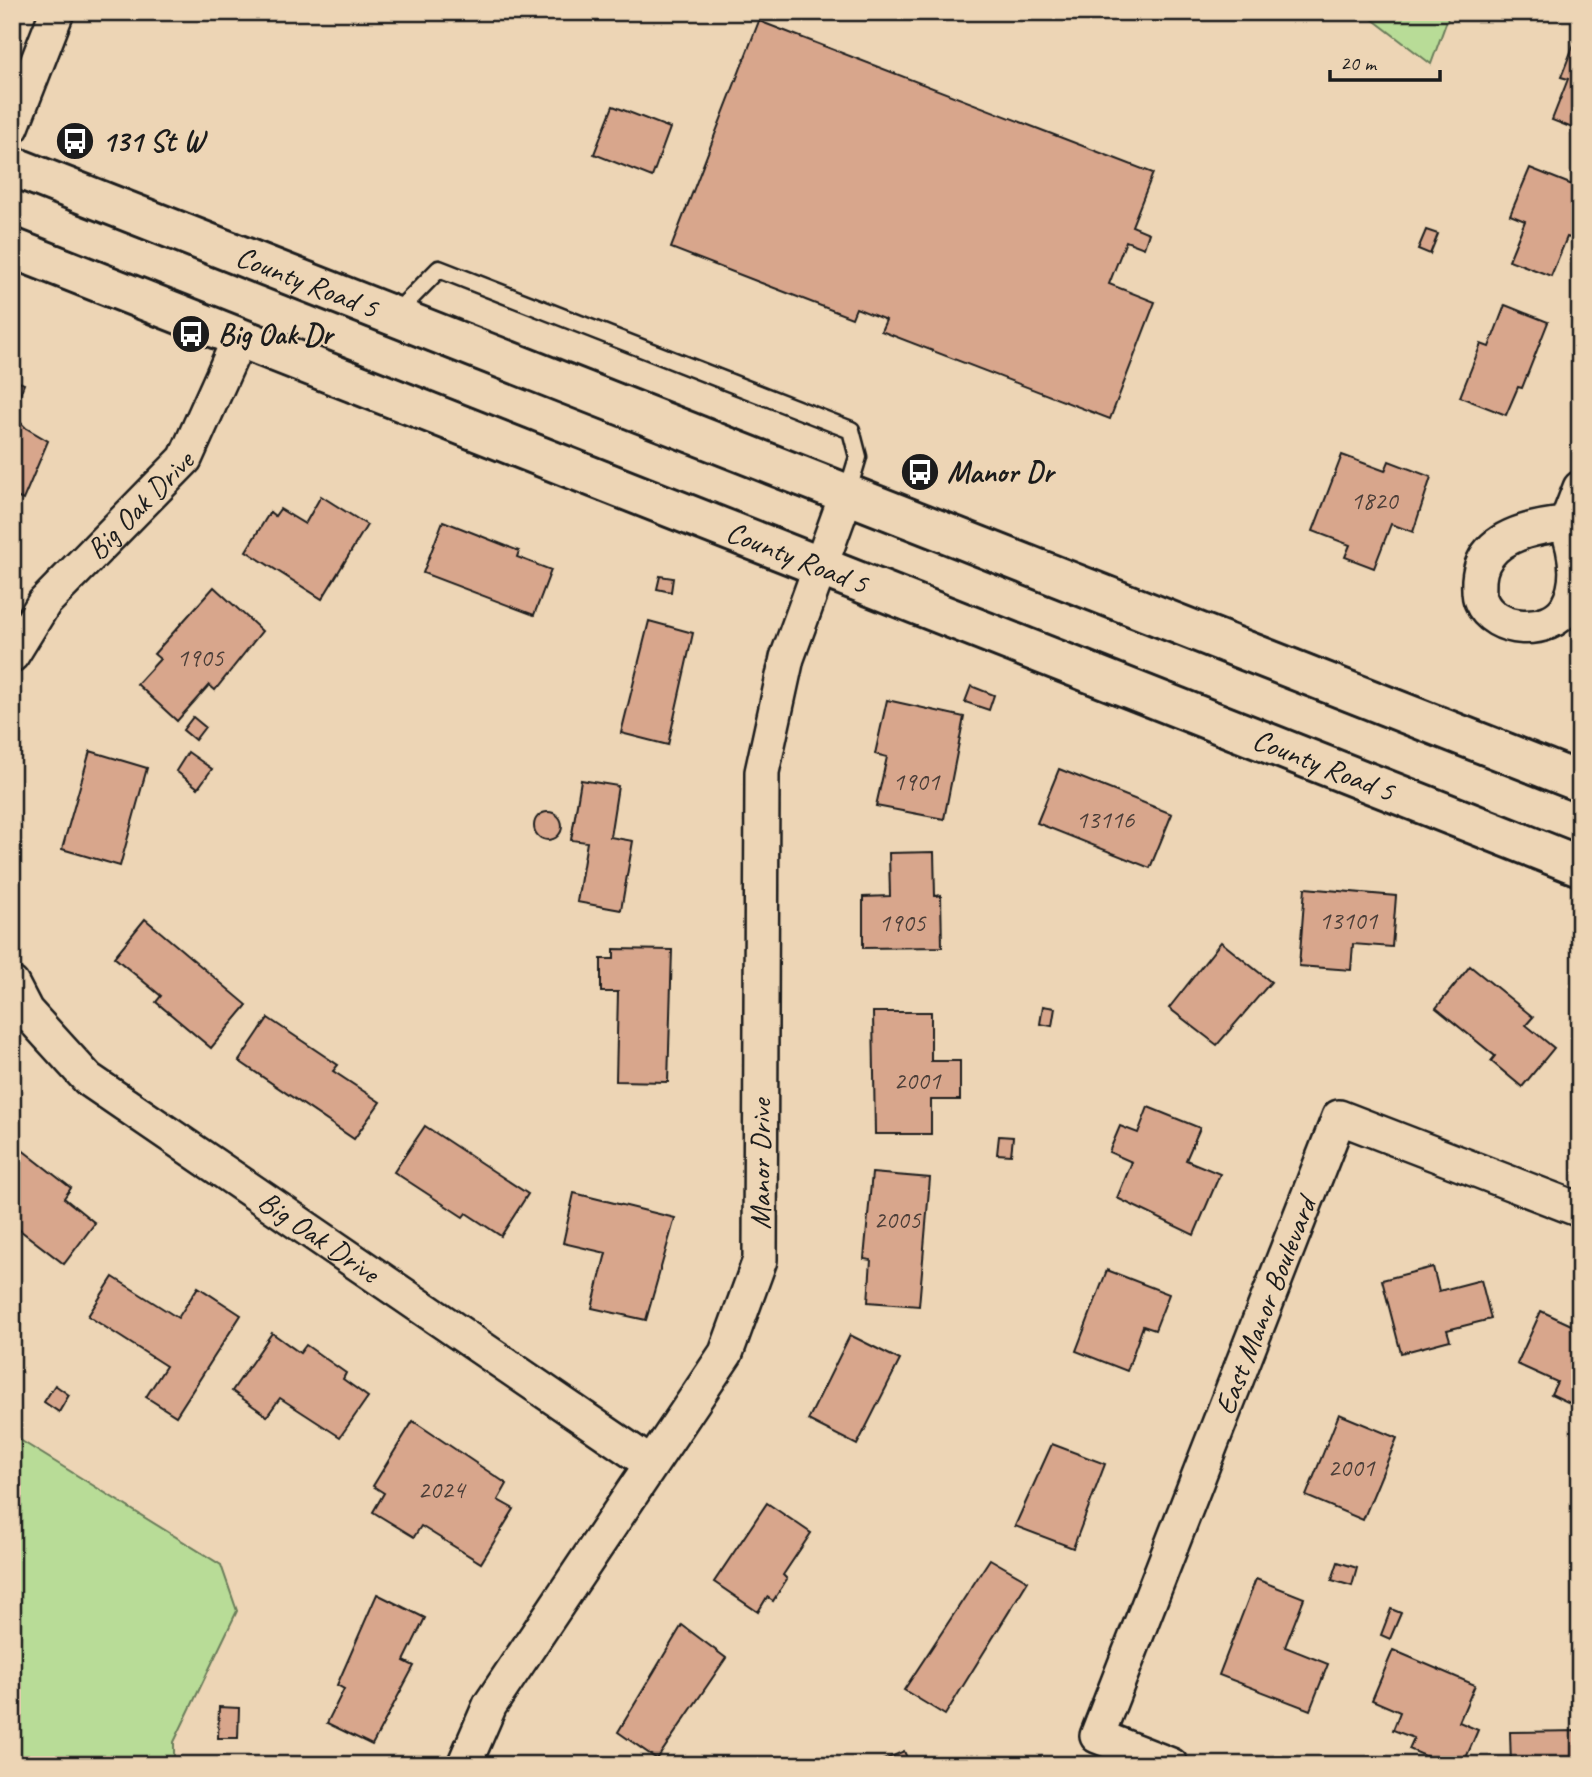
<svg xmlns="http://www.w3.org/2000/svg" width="1592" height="1777" viewBox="0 0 1592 1777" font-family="Caveat,sans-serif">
<rect width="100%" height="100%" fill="#edd5b5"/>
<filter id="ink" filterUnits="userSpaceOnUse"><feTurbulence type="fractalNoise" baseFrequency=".0143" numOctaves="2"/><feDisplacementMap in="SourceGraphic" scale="14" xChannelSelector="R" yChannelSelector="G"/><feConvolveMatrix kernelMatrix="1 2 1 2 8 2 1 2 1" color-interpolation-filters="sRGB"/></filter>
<g filter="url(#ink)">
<!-- green -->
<g fill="#b8dc97" stroke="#6a7c5a" stroke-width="2">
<polygon points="1363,12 1450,12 1431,64"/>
<polygon points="12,1435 221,1565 237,1611 174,1742 174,1765 12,1765"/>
</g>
<!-- building -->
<g fill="#d8a68c" stroke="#1c1c1c" stroke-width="2">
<polygon points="759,21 1153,173 1132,226 1149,233 1144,248 1126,241 1109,284 1155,302 1110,419 881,331 886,320 856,308 852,318 671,248"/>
<polygon points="1580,29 1580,131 1552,120 1568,79 1561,77"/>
<polygon points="613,106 670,128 652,177 594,154"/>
<polygon points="1530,168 1580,188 1580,241 1567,237 1551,276 1509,260 1525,221 1510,215"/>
<polygon points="1426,230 1438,234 1430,254 1418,249"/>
<polygon points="1505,305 1548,322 1522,388 1518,387 1506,415 1460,397 1481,344 1489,347"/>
<polygon points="12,379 24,384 12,414 26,428 48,441 23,500 12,495"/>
<polygon points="1342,455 1385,471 1389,461 1431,477 1413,532 1391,524 1374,568 1345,557 1350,545 1313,531"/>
<polygon points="321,496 367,525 322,599 246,551 270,512 275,516 280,509 305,524"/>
<polygon points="443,521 519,551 517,557 551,570 534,615 423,573"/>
<polygon points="660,576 673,578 671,592 657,589"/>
<polygon points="214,587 262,631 215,690 209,685 177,721 137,684 160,659 154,654"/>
<polygon points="649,621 693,633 668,745 621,733"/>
<polygon points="971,686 994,695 989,710 965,702"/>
<polygon points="887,700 964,717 944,819 876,806 887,757 875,754"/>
<polygon points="193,717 205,727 195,740 183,730"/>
<polygon points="90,751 147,768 120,866 62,849"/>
<polygon points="188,752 212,769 198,788 176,771"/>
<polygon points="1059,769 1172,814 1150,868 1037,823"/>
<polygon points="581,780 618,786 610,837 633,841 621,910 577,902 587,842 571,840"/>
<circle cx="548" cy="826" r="14"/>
<polygon points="934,852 935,896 941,895 942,947 863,948 863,897 890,896 889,853"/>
<polygon points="1305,888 1396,896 1392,947 1353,944 1351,970 1299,966"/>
<polygon points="145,919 247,1005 211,1048 156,1002 161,996 114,957"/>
<polygon points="1221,942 1271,982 1217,1045 1169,1008"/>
<polygon points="614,949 672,950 668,1082 616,1081 618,992 601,992 601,959 614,959"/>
<polygon points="1470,966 1533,1017 1526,1025 1554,1048 1522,1087 1491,1061 1495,1056 1436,1008"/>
<polygon points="1043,1006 1055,1008 1052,1026 1040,1024"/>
<polygon points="873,1012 931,1012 931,1061 960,1061 960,1100 931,1100 931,1134 875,1134"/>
<polygon points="268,1018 338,1065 333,1071 380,1102 354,1139 239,1061"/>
<polygon points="1148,1107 1200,1128 1186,1160 1220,1174 1194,1235 1117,1198 1132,1162 1109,1152 1120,1126 1138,1133"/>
<polygon points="425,1126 528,1194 501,1236 466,1213 463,1217 394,1172"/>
<polygon points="999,1136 1013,1137 1011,1155 997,1154"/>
<polygon points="12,1142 71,1188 64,1198 95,1223 64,1264 12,1224"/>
<polygon points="872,1173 930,1178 919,1306 868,1302 871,1260 864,1259"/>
<polygon points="574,1193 675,1218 646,1320 592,1308 606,1253 563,1243"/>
<polygon points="1433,1267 1439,1291 1481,1280 1491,1319 1447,1330 1450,1340 1401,1353 1382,1280"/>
<polygon points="1107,1270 1169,1294 1155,1330 1143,1326 1127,1371 1076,1351"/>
<polygon points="113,1277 178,1318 198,1287 241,1315 176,1416 146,1397 166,1366 88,1316"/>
<polygon points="1541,1311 1580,1329 1580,1408 1551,1394 1557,1382 1517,1364"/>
<polygon points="272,1333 300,1353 306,1345 346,1373 343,1379 368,1397 340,1437 280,1398 267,1416 232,1391"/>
<polygon points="850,1335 900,1360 857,1445 808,1420"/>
<polygon points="55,1385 69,1395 59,1412 44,1402"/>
<polygon points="1339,1414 1397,1438 1363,1520 1306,1496"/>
<polygon points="413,1421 507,1484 498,1500 514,1509 481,1563 421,1526 414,1537 373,1512 384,1493 373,1486"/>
<polygon points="1052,1444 1105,1464 1073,1548 1015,1526"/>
<polygon points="767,1503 811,1533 783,1575 787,1579 773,1601 767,1597 758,1612 714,1582"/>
<polygon points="990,1559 1028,1581 945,1715 904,1690"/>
<polygon points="1338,1562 1357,1568 1352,1586 1332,1580"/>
<polygon points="1256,1579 1304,1598 1285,1647 1328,1664 1310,1710 1219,1675"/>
<polygon points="377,1594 425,1618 404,1661 414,1666 372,1745 327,1723 344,1689 337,1685"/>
<polygon points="1391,1609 1401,1613 1390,1639 1381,1635"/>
<polygon points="682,1625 726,1658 657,1759 618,1732"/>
<polygon points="1393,1650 1475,1685 1459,1722 1478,1730 1463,1765 1446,1765 1409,1749 1414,1738 1393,1730 1400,1712 1372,1700"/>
<polygon points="219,1707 239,1708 238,1738 218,1738"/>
<polygon points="1578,1731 1580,1765 1511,1765 1510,1732"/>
<polygon points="904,1751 910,1765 873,1765"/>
</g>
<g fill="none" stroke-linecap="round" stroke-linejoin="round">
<!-- service casing -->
<g stroke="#1c1c1c" stroke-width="21">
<polyline id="service" points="395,314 439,269 851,430 858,457 847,493"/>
</g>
<!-- minor casing -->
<g stroke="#1c1c1c" stroke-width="38">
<g id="minor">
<polyline points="12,127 57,12"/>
<path d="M1566 524C1531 527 1482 537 1479 580 1479 586 1478 595 1481 601 1494 633 1550 635 1567 607 1582 581 1576 551 1566 524L1580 488"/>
<path id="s1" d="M12 655 44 603 185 459 239 339"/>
<path id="s2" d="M12 984 26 1011 88 1079 651 1464"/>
<path id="s3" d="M464 1765 490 1705 726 1353 760 1260 762 772 787 658 847 493"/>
<path id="s4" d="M1171 1765 1097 1736 1339 1117 1580 1210"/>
</g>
</g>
<!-- secondary casing -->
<g stroke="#1c1c1c" stroke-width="44">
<g id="secondary">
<path id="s5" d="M12 166 1580 782"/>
<path id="s6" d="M12 248 1580 866"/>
</g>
</g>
<!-- service -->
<use href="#service" stroke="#edd5b5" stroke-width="16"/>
<!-- minor -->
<use href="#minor" stroke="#edd5b5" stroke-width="33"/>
<!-- secondary -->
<use href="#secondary" stroke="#edd5b5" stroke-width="38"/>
</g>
</g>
<!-- icons -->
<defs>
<g id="bus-disc" transform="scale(2.0125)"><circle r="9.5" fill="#1c1c1c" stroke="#edd5b5"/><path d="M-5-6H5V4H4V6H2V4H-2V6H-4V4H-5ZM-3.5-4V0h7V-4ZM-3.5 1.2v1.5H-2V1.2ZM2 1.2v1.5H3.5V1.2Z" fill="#fff"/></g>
</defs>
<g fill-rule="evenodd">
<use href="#bus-disc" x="75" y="141"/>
<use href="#bus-disc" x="191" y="334"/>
<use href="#bus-disc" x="920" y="472"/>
</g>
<g text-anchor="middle" stroke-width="5" stroke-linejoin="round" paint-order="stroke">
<!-- number labels -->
<g font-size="26" fill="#4b3e38">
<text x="1374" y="509">1820</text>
<text x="200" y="666">1905</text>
<text x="916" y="790">1901</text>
<text x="1105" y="828">13116</text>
<text x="1348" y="929">13101</text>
<text x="902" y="931">1905</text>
<text x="917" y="1089">2001</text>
<text x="897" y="1228">2005</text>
<text x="1351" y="1476">2001</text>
<text x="441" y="1498">2024</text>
</g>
<!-- poi labels -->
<g font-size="30" font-weight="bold" fill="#1c1c1c" stroke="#edd5b5" text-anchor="start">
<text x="102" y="151">131 St W</text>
<text x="218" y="344">Big Oak Dr</text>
<text x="947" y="482">Manor Dr</text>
</g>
<!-- street labels -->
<g font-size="30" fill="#1c1c1c" stroke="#edd5b5">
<text dy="10" stroke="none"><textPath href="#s5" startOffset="317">County Road 5</textPath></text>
<text dy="10" stroke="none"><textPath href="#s1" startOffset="198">Big Oak Drive</textPath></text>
<text dy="10" stroke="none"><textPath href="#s6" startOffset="844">County Road 5</textPath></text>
<text dy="10" stroke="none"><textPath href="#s6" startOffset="1410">County Road 5</textPath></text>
<text dy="10" stroke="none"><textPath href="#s3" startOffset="684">Manor Drive</textPath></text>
<text dy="10" stroke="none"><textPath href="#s2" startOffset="402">Big Oak Drive</textPath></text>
<text dy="10" stroke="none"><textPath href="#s4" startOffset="541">East Manor Boulevard</textPath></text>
</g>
</g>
<!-- margin -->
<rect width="1592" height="1777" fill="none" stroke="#edd5b5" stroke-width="42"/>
<rect x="21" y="21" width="1550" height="1735" fill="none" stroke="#1c1c1c" stroke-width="2.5" filter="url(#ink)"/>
<!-- scale -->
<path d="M1330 70v10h110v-10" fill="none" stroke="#1c1c1c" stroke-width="3.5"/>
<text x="1340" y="70" font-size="21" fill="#1c1c1c" stroke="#edd5b5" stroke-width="5" paint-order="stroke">20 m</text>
</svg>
